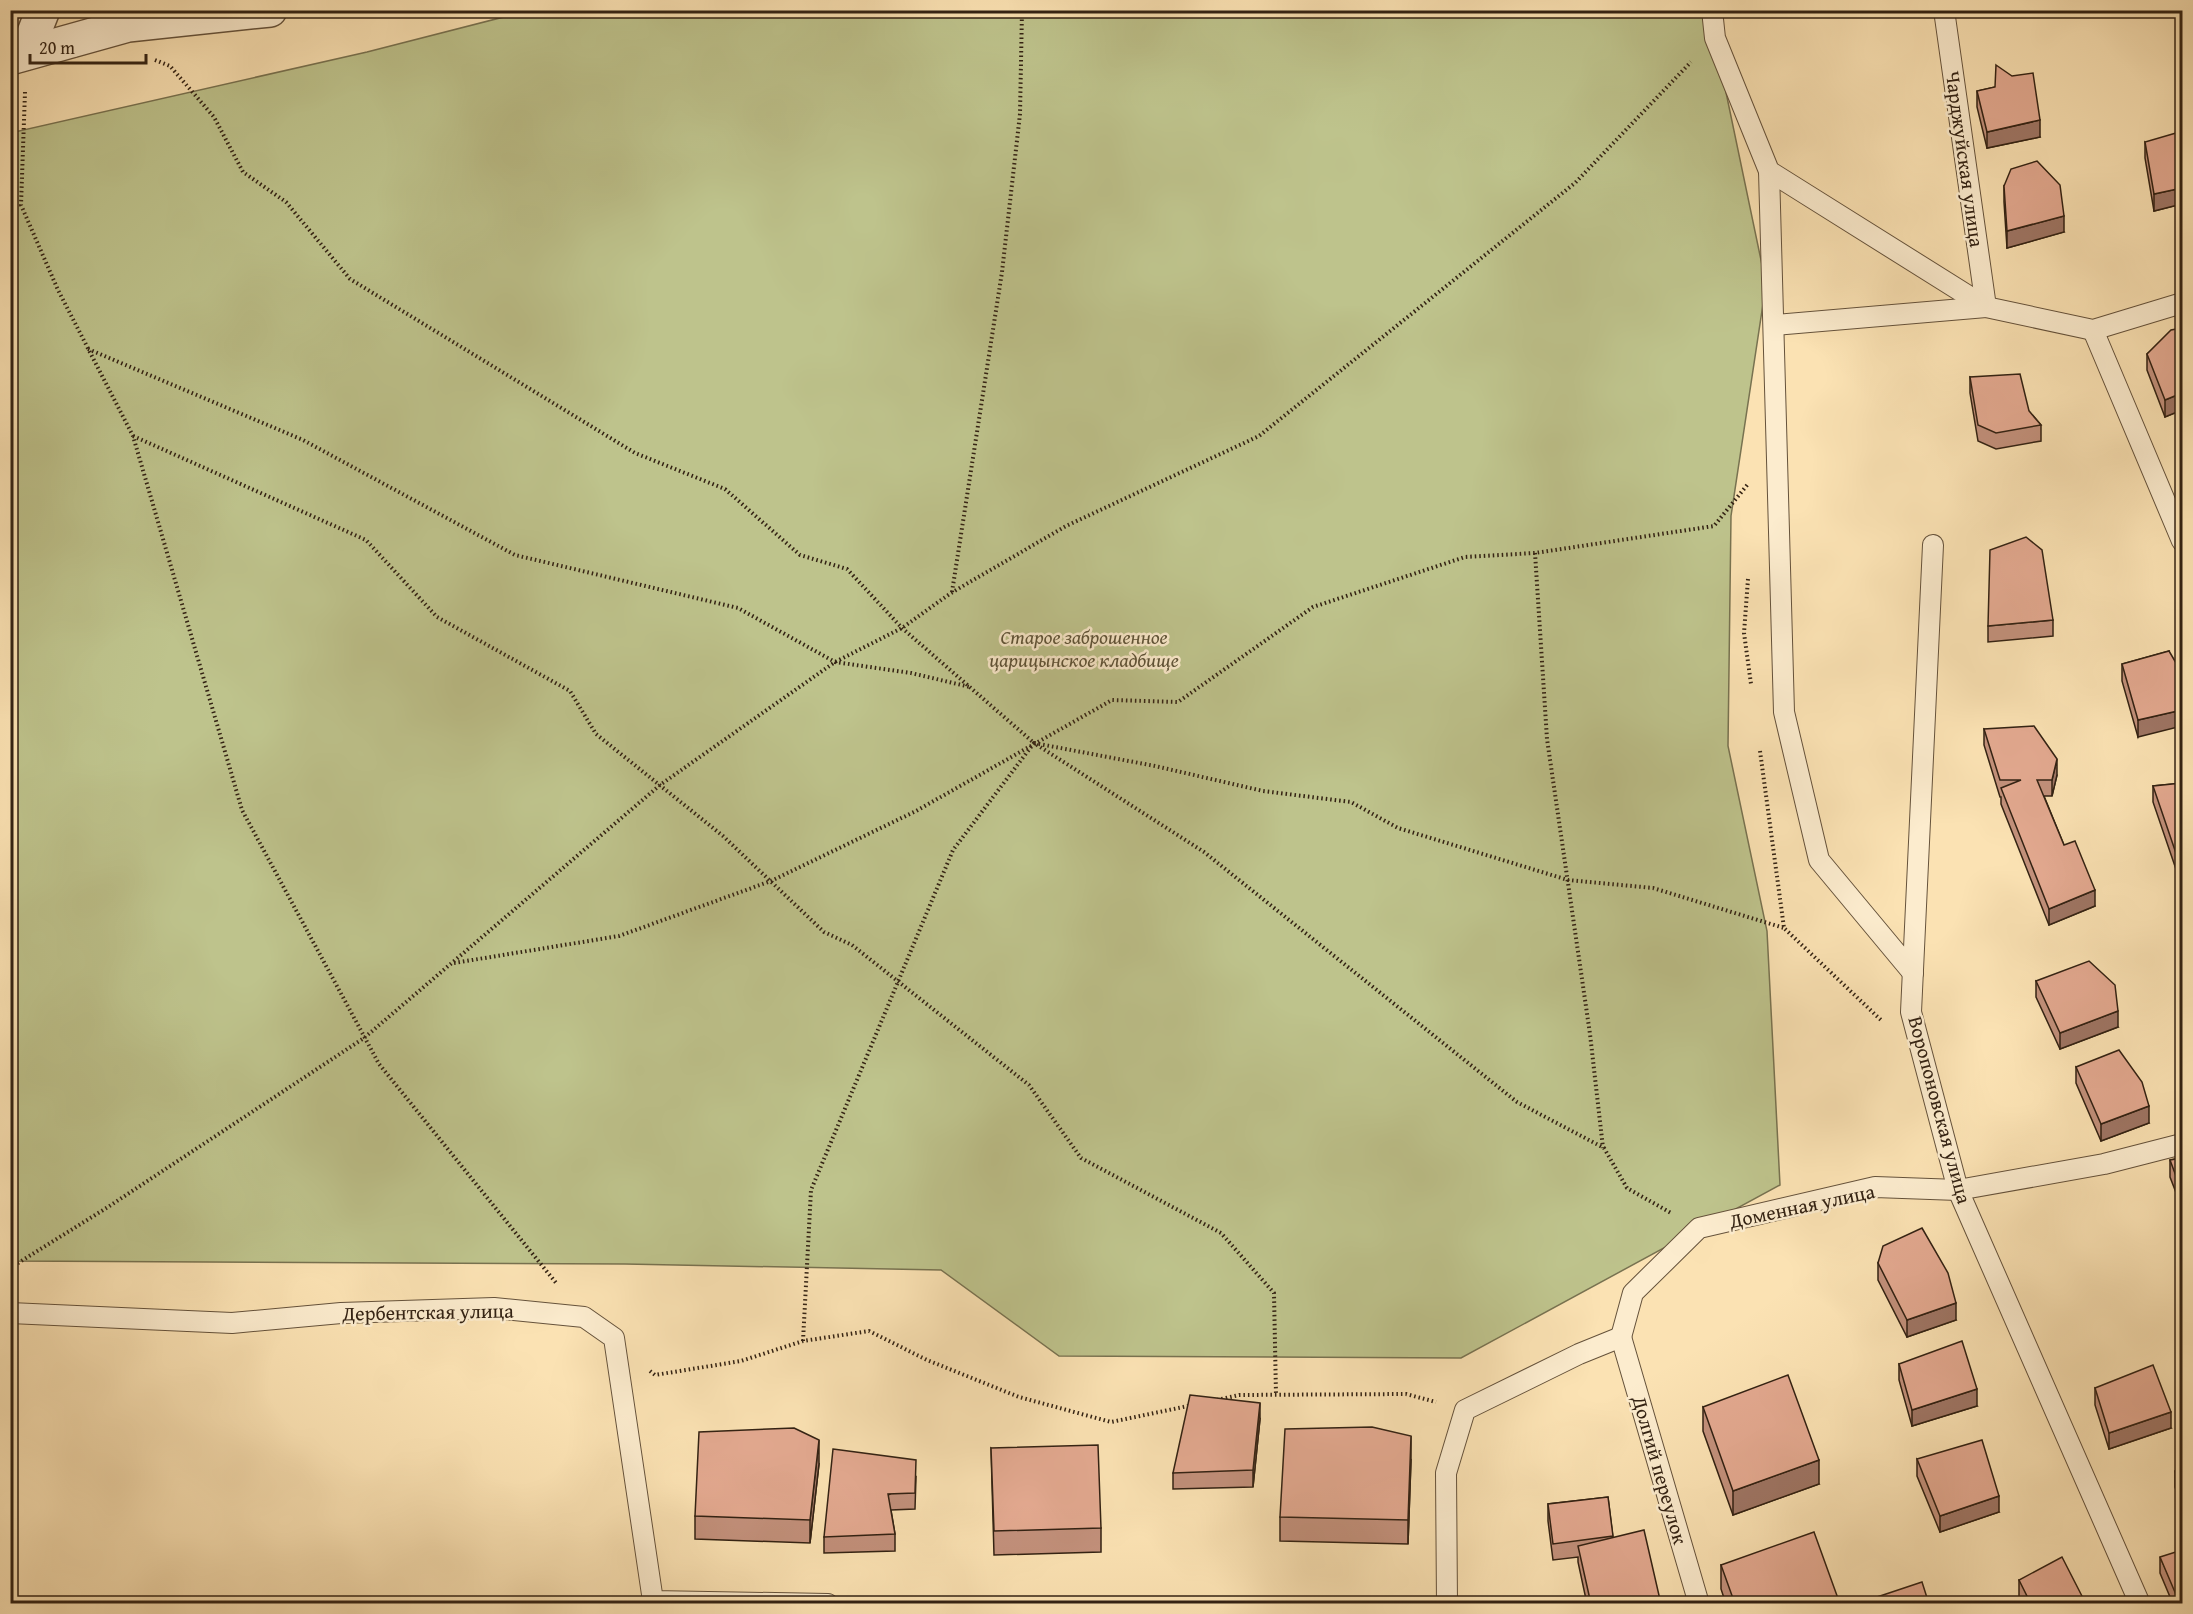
<svg xmlns="http://www.w3.org/2000/svg" width="2193" height="1614" viewBox="0 0 2193 1614" font-family="'Gentium Book Plus',serif">
<rect width="100%" height="100%" fill="#fbe2b3"/>
<filter id="stains"><feTurbulence type="fractalNoise" baseFrequency=".00333" numOctaves="4"/><feColorMatrix values="0 0 0 0 .2 0 0 0 0 .09 0 0 0 0 .02 0 0 0 .5 -.17"/></filter>
<radialGradient id="worn" r=".72"><stop offset=".6" stop-color="#630" stop-opacity="0"/><stop offset="1" stop-color="#630" stop-opacity=".3"/></radialGradient>
<!-- green -->
<polygon fill="#bec38c" stroke="#787250" stroke-width="1.5" points="527,11 1709,11 1766,284 1731,516 1728,746 1767,931 1780,1185 1461,1358 1059,1356 941,1270 625,1264 11,1261 10,133 367,52"/>
<g fill="none" stroke-linecap="round" stroke-linejoin="round">
<!-- service casing -->
<g stroke="#65523b" stroke-width="22">
<g id="service">
<polyline points="1712,10 1715,38 1769,171 1986,307 2093,330 2182,303"/>
<polyline points="1769,171 1784,712 1819,860 1913,973"/>
<polyline points="1775,325 1986,307 1944,10"/>
<polyline points="2093,330 2182,541"/>
<polyline points="1933,545 1911,1012 1958,1190 2140,1604"/>
<polyline points="10,1313 232,1323 341,1313 494,1308 584,1317 614,1338 653,1601 828,1604"/>
<polyline points="1621,1337 1633,1293 1699,1228 1875,1187 1958,1190 2104,1164 2182,1144"/>
<polyline points="1621,1337 1699,1604"/>
<polyline points="1447,1604 1446,1473 1465,1410 1579,1354 1621,1337"/>
</g>
</g>
<!-- minor casing -->
<g stroke="#65523b" stroke-width="36">
<g id="minor">
<polyline points="26,53 43,10"/>
<polyline points="10,58 128,25 270,10"/>
</g>
</g>
<!-- path -->
<g stroke="#332213" stroke-width="4" stroke-dasharray="1.5 3" stroke-linecap="butt">
<polyline points="155,60 170,66 214,117 243,172 286,202 350,279 635,453 725,489 800,555 847,569 902,628 1034,743 1155,766 1263,791 1351,802 1398,828 1568,880 1653,888 1784,928"/>
<polyline points="25,92 21,205 58,290 133,436 242,810 379,1064 557,1284"/>
<polyline points="88,349 303,440 515,555 738,608 835,662 911,673 970,687"/>
<polyline points="133,436 366,540 437,617 570,691 596,734 723,836 824,932 852,945 1029,1085 1081,1158 1221,1233 1274,1293 1276,1395"/>
<polyline points="1535,553 1547,739 1590,1034 1603,1148"/>
<polyline points="1748,579 1744,633 1751,684"/>
<polyline points="952,592 1002,272 1020,114 1022,10"/>
<polyline points="1760,751 1784,928 1882,1021"/>
<polyline points="454,963 619,936 771,881 916,811 1112,700 1178,702 1313,607 1465,557 1535,553 1714,526 1748,484"/>
<polyline points="10,1268 108,1207 364,1038 660,785 835,662 902,628 951,593 1066,526 1259,436 1575,183 1691,62"/>
<polyline points="803,1341 811,1190 953,850 1034,743 1204,852 1517,1102 1604,1148 1627,1188 1671,1213"/>
<polyline points="650,1371 655,1375 741,1361 803,1341 869,1331 927,1360 1019,1397 1111,1422 1193,1405"/>
<polyline points="1217,1400 1239,1395 1406,1394 1436,1402"/>
</g>
<!-- service -->
<use href="#service" stroke="#fcecce" stroke-width="20"/>
<!-- minor -->
<use href="#minor" stroke="#fcecce" stroke-width="33"/>
</g>
<!-- wall -->
<g fill="#c3917c" stroke="#332213" stroke-width="1.5">
<polygon points="1995,87 2040,137 1987,148 1977,107 1977,91"/>
<polygon points="2145,142 2182,172 2182,204 2154,211 2145,158"/>
<polygon points="2004,186 2064,232 2007,248 2004,202"/>
<polygon points="2182,328 2182,410 2165,417 2147,370 2147,354"/>
<polygon points="1970,377 2029,411 2041,425 2041,441 1996,449 1978,441 1970,393"/>
<polygon points="2053,620 2053,636 1988,642 1988,626"/>
<polygon points="2169,651 2138,737 2122,681 2122,664"/>
<polygon points="1984,729 2057,775 2052,796 2044,796 2064,845 2095,906 2049,925 2001,804 2001,797 2000,797 1984,745"/>
<polygon points="2182,783 2182,877 2179,878 2153,802 2153,786"/>
<polygon points="2036,981 2118,1027 2060,1049 2036,997"/>
<polygon points="2076,1067 2149,1123 2101,1141 2076,1083"/>
<polygon points="2182,1158 2182,1208 2170,1177 2170,1160"/>
<polygon points="1878,1263 1956,1320 1907,1337 1878,1280"/>
<polygon points="1899,1364 1977,1406 1912,1426 1899,1380"/>
<polygon points="2095,1388 2171,1428 2109,1449 2095,1405"/>
<polygon points="1703,1407 1819,1484 1733,1515 1703,1431"/>
<polygon points="1260,1419 1253,1487 1173,1489 1173,1473"/>
<polygon points="991,1448 1101,1528 1101,1552 994,1555"/>
<polygon points="1917,1459 1999,1512 1940,1532 1917,1476"/>
<polygon points="1411,1460 1408,1544 1280,1541 1280,1517"/>
<polygon points="819,1464 810,1543 695,1539 695,1516"/>
<polygon points="2182,1467 2182,1507 2175,1487 2175,1471"/>
<polygon points="916,1477 915,1509 891,1510 895,1534 895,1551 824,1553 824,1537"/>
<polygon points="1608,1497 1613,1538 1661,1604 1587,1604 1578,1562 1578,1557 1553,1560 1548,1521 1548,1504"/>
<polygon points="2160,1557 2182,1604 2173,1604 2160,1573"/>
<polygon points="1721,1565 1840,1604 1726,1604 1721,1589"/>
<polygon points="2019,1580 2086,1604 2022,1604 2019,1596"/>
</g>
<!-- shaded-wall -->
<g fill="#9f7665" stroke="#332213" stroke-width="1.5">
<polygon points="2040,120 2040,137 1987,148 1987,132"/>
<polygon points="2182,188 2182,204 2154,211 2154,194"/>
<polygon points="2064,216 2064,232 2007,248 2007,231"/>
<polygon points="2182,393 2182,410 2165,417 2165,400"/>
<polygon points="2182,710 2182,726 2138,737 2138,720"/>
<polygon points="2057,759 2057,775 2052,796 2052,780"/>
<polygon points="2182,860 2182,877 2179,878 2179,862"/>
<polygon points="2095,890 2095,906 2049,925 2049,909"/>
<polygon points="2118,1011 2118,1027 2060,1049 2060,1033"/>
<polygon points="2149,1106 2149,1123 2101,1141 2101,1124"/>
<polygon points="1956,1303 1956,1320 1907,1337 1907,1320"/>
<polygon points="1977,1389 1977,1406 1912,1426 1912,1410"/>
<polygon points="1260,1403 1260,1419 1253,1487 1253,1470"/>
<polygon points="2171,1412 2171,1428 2109,1449 2109,1433"/>
<polygon points="1411,1436 1411,1460 1408,1544 1408,1520"/>
<polygon points="819,1440 819,1464 810,1543 810,1520"/>
<polygon points="1819,1460 1819,1484 1733,1515 1733,1491"/>
<polygon points="1999,1496 1999,1512 1940,1532 1940,1516"/>
</g>
<!-- building -->
<g fill="#e3a990" stroke="#332213" stroke-width="1.5">
<polygon points="1996,65 2012,76 2033,73 2040,120 1987,132 1977,91 1995,87"/>
<polygon points="2176,133 2182,172 2182,188 2154,194 2145,142"/>
<polygon points="2037,161 2060,185 2064,216 2007,231 2004,186 2011,169"/>
<polygon points="2182,328 2182,393 2165,400 2147,354 2171,330"/>
<polygon points="2020,374 2029,411 2041,425 1996,433 1978,425 1970,377"/>
<polygon points="2026,537 2042,550 2053,620 1988,626 1990,550"/>
<polygon points="2169,651 2182,673 2182,710 2138,720 2122,664"/>
<polygon points="2034,726 2057,759 2052,780 2037,780 2064,845 2075,841 2095,890 2049,909 2001,788 2021,780 2000,780 1984,729"/>
<polygon points="2182,783 2182,860 2179,862 2153,786"/>
<polygon points="2089,961 2115,985 2118,1011 2060,1033 2036,981"/>
<polygon points="2119,1050 2142,1082 2149,1106 2101,1124 2076,1067"/>
<polygon points="2182,1158 2182,1192 2170,1160"/>
<polygon points="1922,1228 1948,1273 1956,1303 1907,1320 1878,1263 1883,1246"/>
<polygon points="1962,1341 1977,1389 1912,1410 1899,1364"/>
<polygon points="2153,1365 2171,1412 2109,1433 2095,1388"/>
<polygon points="1788,1375 1819,1460 1733,1491 1703,1407"/>
<polygon points="1190,1395 1260,1403 1253,1470 1173,1473"/>
<polygon points="1372,1427 1411,1436 1408,1520 1280,1517 1285,1429"/>
<polygon points="794,1428 819,1440 810,1520 695,1516 699,1432"/>
<polygon points="1982,1440 1999,1496 1940,1516 1917,1459"/>
<polygon points="1098,1445 1101,1528 994,1531 991,1448"/>
<polygon points="833,1449 916,1460 915,1493 888,1494 895,1534 824,1537"/>
<polygon points="2182,1467 2182,1490 2175,1471"/>
<polygon points="1608,1497 1613,1536 1553,1544 1548,1504"/>
<polygon points="1644,1530 1661,1604 1591,1604 1578,1546"/>
<polygon points="1814,1532 1840,1604 1735,1604 1721,1565"/>
<polygon points="2182,1550 2182,1604 2180,1604 2160,1557"/>
<polygon points="2062,1557 2086,1604 2031,1604 2019,1580"/>
<polygon points="1922,1582 1929,1604 1873,1604 1871,1599"/>
</g>
<g text-anchor="middle" stroke-width="5" stroke-linejoin="round" paint-order="stroke">
<!-- street labels -->
<g font-size="20" fill="#332213" stroke="#fcecce">
<text transform="translate(1965 159) rotate(82)" y="7">Чарджуйская улица</text>
<text transform="translate(1940 1110) rotate(75)" y="7">Воропоновская улица</text>
<text transform="translate(1802 1206) rotate(-12)" y="7">Доменная улица</text>
<text transform="translate(428 1312) rotate(-1)" y="7">Дербентская улица</text>
<text transform="translate(1660 1470) rotate(74)" y="7">Долгий переулок</text>
</g>
<!-- park labels -->
<g font-size="20" font-style="italic" fill="#5d5237" stroke="#fcecce">
<text x="1084" y="644">Старое заброшенное<tspan x="1084" dy="23">царицынское кладбище</tspan></text>
</g>
</g>
<!-- margin -->
<rect width="2193" height="1614" fill="none" stroke="#fbe2b3" stroke-width="36"/>
<rect x="12" y="12" width="2169" height="1590" fill="none" stroke="#332213" stroke-width="3"/>
<rect x="18" y="18" width="2157" height="1578" fill="none" stroke="#332213" stroke-width="1.5"/>
<!-- scale -->
<path d="M30 54v9h116v-9" fill="none" stroke="#332213" stroke-width="3"/>
<text x="39" y="54" font-size="18" fill="#332213" stroke="#fcecce" stroke-width="4.5" paint-order="stroke">20 m</text>
<rect width="100%" height="100%" filter="url(#stains)"/>
<rect width="100%" height="100%" fill="url(#worn)"/>
</svg>
